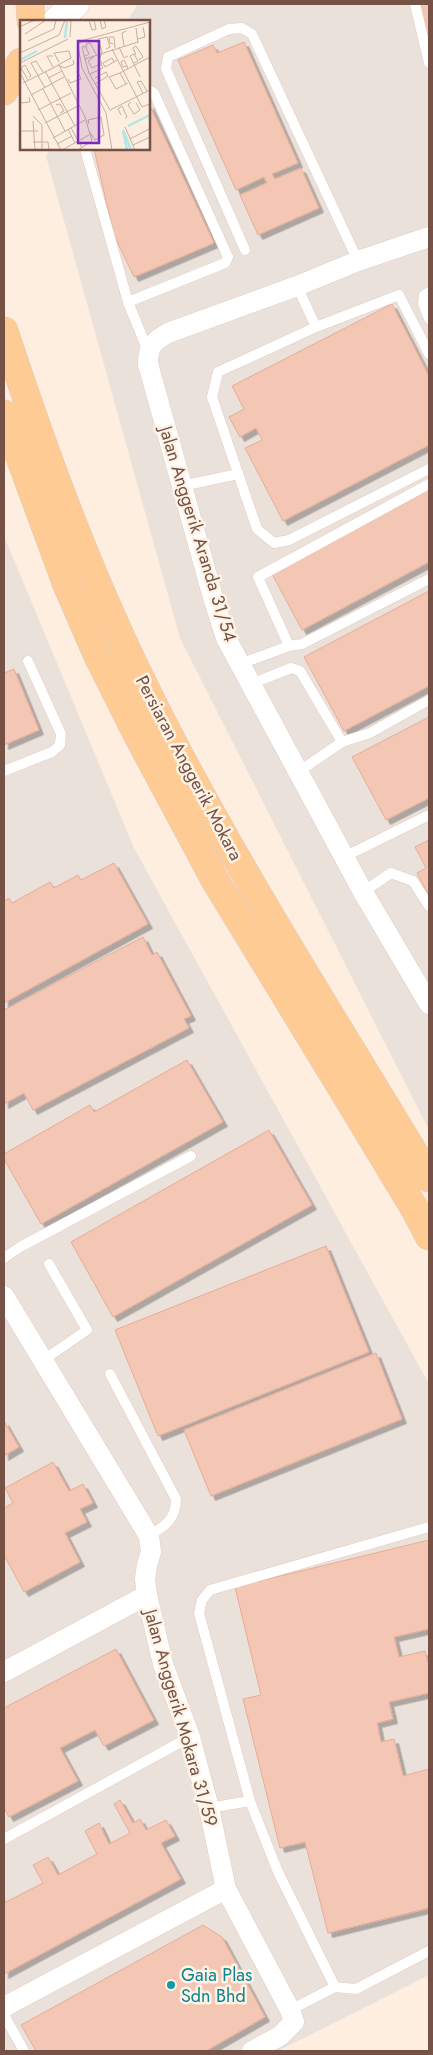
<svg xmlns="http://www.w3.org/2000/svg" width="433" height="2055" viewBox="0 0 433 2055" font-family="Jost,sans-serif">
<defs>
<filter id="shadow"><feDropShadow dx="4.5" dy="4.5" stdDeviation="0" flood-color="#0004"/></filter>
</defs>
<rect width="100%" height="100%" fill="#fdeedf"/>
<!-- industrial -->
<g fill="#ebe1db">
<polygon points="138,4 429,4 429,1130 180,638 46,156 50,149 149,149 149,21 127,21"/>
<polygon points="4,536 134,848 429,1384 429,1975 278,2051 4,2051"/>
</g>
<!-- building -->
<g fill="#f4c7b5" stroke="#e8ab95" filter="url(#shadow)">
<polygon points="416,4 429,4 429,51"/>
<polygon points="244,42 298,163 272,174 275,179 301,168 319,208 258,235 240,195 267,183 264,177 236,190 178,60 213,45 217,53"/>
<polygon points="149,104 214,243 134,277 114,235 94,149 149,149"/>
<polygon points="392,304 429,376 429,445 283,521 245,448 262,440 256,428 240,437 229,417 244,409 232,386"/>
<polygon points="429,490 429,562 302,630 272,574"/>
<polygon points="429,591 429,686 344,731 304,657"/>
<polygon points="14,669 39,730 4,745 4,673"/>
<polygon points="429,717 429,798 386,820 352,757"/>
<polygon points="429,840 429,896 417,873 426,868 415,847"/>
<polygon points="114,863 148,924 4,1003 4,901 9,898 12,903 50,882 54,888 78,875 81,880"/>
<polygon points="143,937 152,955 157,952 191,1016 184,1019 189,1028 33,1110 24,1093 4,1104 4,1010"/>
<polygon points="187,1060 223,1122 41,1224 4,1159 4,1154 90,1105 94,1112"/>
<polygon points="269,1130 312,1205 113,1317 71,1242"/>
<polygon points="326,1246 369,1352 158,1436 115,1330"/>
<polygon points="376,1353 402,1419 211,1496 184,1430"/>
<polygon points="4,1421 19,1447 4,1456"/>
<polygon points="53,1462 69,1491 83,1484 93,1503 80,1509 87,1522 65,1533 80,1562 24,1592 4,1555 4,1508 13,1503 5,1488"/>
<polygon points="429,1540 429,1629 394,1637 399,1657 425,1651 429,1666 429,1693 389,1702 393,1719 377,1723 381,1742 394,1739 403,1776 429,1769 429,1908 328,1933 305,1842 280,1848 243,1699 261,1695 235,1587"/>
<polygon points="116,1649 154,1720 104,1746 95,1730 60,1748 78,1781 9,1817 4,1808 4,1708"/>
<polygon points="120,1800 133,1823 140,1819 146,1830 166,1820 175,1836 161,1843 181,1879 4,1974 4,1898 6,1902 43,1883 33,1865 48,1857 58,1875 97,1854 85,1831 99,1823 109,1844 130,1833 114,1804"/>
<polygon points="203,1925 222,1937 265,2017 206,2051 36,2051 21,2025"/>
</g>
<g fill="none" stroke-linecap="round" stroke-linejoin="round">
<!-- lane casing -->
<g stroke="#e4cbbe" stroke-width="11">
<g id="lane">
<polyline points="415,4 429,63"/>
<polyline points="85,149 128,302 148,351"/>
<polyline points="245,250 166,69 168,57 229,29 242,28 252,34 358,261"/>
<polyline points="297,286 316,327 218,372 212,397 257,529 274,543 289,540 429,469"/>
<polyline points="429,292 424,295 423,304 429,319"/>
<polyline points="128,302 225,263 228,257 154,93 149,90"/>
<polyline points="316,327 399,295 429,354"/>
<polyline points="182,486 238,474"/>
<polyline points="289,646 258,577 429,484"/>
<polyline points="240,664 289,646 302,644 429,579"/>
<polyline points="251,684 291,668 300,671 342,742 298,772"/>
<polyline points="342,742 370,733 429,700"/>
<polyline points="4,771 52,752 60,745 61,734 28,661"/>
<polyline points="344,857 429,815"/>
<polyline points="363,892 391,873 413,881 429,906"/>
<polyline points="4,1258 20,1247 191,1156"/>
<polyline points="42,1361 87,1330 49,1264"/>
<path d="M110 1374 176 1499C176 1519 165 1526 149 1536"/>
<polyline points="250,1801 199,1613 202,1600 210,1590 429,1527"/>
<polyline points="209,1808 250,1801 278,1872 335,1987 356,1989 429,1951"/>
<polyline points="4,1839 190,1737"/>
<polyline points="290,2010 335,1987"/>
<polyline points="4,2015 24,2051"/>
</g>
</g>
<!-- street casing -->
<g stroke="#e4cbbe" stroke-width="21">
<g id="street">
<path d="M429 237 358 261 297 286 168 333C153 342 148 345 148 364L214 601 226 638 363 892 429 1004"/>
<polyline points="4,1296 149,1536 151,1552 147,1565 145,1579 147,1595 163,1664 190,1737 209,1808 226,1889 290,2010 294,2022 280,2036 252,2051"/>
<polyline points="4,1672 147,1595"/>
<polyline points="4,2007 226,1889"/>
</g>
</g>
<!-- secondary casing -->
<g stroke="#e9cbba" stroke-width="29">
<polyline id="secondary" points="57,21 75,4"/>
</g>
<!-- primary casing -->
<g stroke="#d8cecb" stroke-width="29">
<g id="primary">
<polyline points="30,4 31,21"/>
<polyline points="4,91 21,62"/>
<path d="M4 331C46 458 92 584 153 704 235 867 335 1021 429 1178"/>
<polyline points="4,414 67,585 97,654 138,736 215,880 346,1095 416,1211 429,1236"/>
</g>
</g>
<!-- lane -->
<use href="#lane" stroke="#fff" stroke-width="10"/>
<!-- street -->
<use href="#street" stroke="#fff" stroke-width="20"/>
<!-- secondary -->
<use href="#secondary" stroke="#fff" stroke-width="28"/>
<!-- primary -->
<use href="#primary" stroke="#ffcb94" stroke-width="28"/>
</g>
<!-- markers -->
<circle fill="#0f9aa8" stroke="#fff3e6" stroke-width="2" cx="171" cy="1985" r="5"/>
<g text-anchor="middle" stroke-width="5" stroke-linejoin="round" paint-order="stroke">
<!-- street labels -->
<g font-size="18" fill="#755146" stroke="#fff3e6">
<text transform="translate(198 534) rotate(73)" y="6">Jalan Anggerik Aranda 31/54</text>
<text transform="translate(189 768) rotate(62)" y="6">Persiaran Anggerik Mokara</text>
<text transform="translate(181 1718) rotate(74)" y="6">Jalan Anggerik Mokara 31/59</text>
</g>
<!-- culture labels -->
<g font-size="18" fill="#0d838f" stroke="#fff3e6" text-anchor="start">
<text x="181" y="1981">Gaia Plas<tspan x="181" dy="21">Sdn Bhd</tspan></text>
</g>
</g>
<!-- overview -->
<g transform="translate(20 20)">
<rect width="130" height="130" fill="#fdeedf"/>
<path fill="none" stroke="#b3e6e7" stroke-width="2.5" d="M45 18 47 0M0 40 17 31M108 106 130 95M103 110 111 130M103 110 107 130"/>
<path fill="none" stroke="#c7afa2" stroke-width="1" d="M69 0 72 10 76 9 74 0M80 0 82 9 86 7 84 0M1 6 15 0M116 8 118 23M5 14 26 0M50 17 51 0M117 19 125 17 123 7M8 21 34 9 36 0M118 22 65 39 69 53 90 90 130 70M59 24 64 20 130 2M93 24 90 23 89 17H94L95 28M58 26 62 48 86 93 92 130M104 26 102 13 106 11M67 27 66 24 70 23 76 34M99 27 104 38 108 36M92 29 122 87 130 84M0 33 39 15 45 0M116 35 113 28 116 26 123 37 119 40M65 36 69 34 65 26 62 27 65 39M74 37 68 41 72 48 82 43 78 37M80 38 82 32 78 19 87 17 90 27 86 29M94 42 92 38 83 43 85 47 94 42 97 40M0 43 48 19M114 43 118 41 114 34 110 36 120 57M38 45 51 38 49 31 34 33 39 42M40 46 45 48 54 44 53 40M107 46 103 47 101 42 104 40 107 46 108 49M33 47 27 36H33M25 51 55 106M23 52 16 41 11 43 25 68M0 53 41 130M100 53 89 57 96 69 106 64M70 54 83 48 81 44M28 58 42 51M75 58 86 52 88 56 75 64M48 59 50 63 61 59 59 54M8 60 1 48 5 45 11 56 9 57M3 63 39 45 65 97 72 121 58 130M108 63 106 64 100 53 130 37M23 69 45 111M123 73 117 62 121 61 127 71M11 75 44 57M111 82 108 85 114 94 120 90 116 83M0 83 10 82 9 77M36 85 40 84 44 91 40 93M18 90 51 73M101 95 98 89 102 86 107 97 105 98M13 96 22 105V130M13 101 15 130M25 103 58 86M69 104 68 100 81 97 84 115 75 120 69 111M105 107 115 130M51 108 62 128M48 109 55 123M0 111H18M33 118 65 100M110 119 129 109M13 122H28L29 130M37 124 52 116M113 125 130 117M42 130 69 115"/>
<path fill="#7b2cbf" fill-opacity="0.15" stroke="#7b2cbf" stroke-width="2.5" d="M58 21H79V123H58Z"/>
<rect width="130" height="130" fill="none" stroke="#755146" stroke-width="2.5"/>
</g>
<!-- border -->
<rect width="433" height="2055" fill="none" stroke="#755146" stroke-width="10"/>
</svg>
